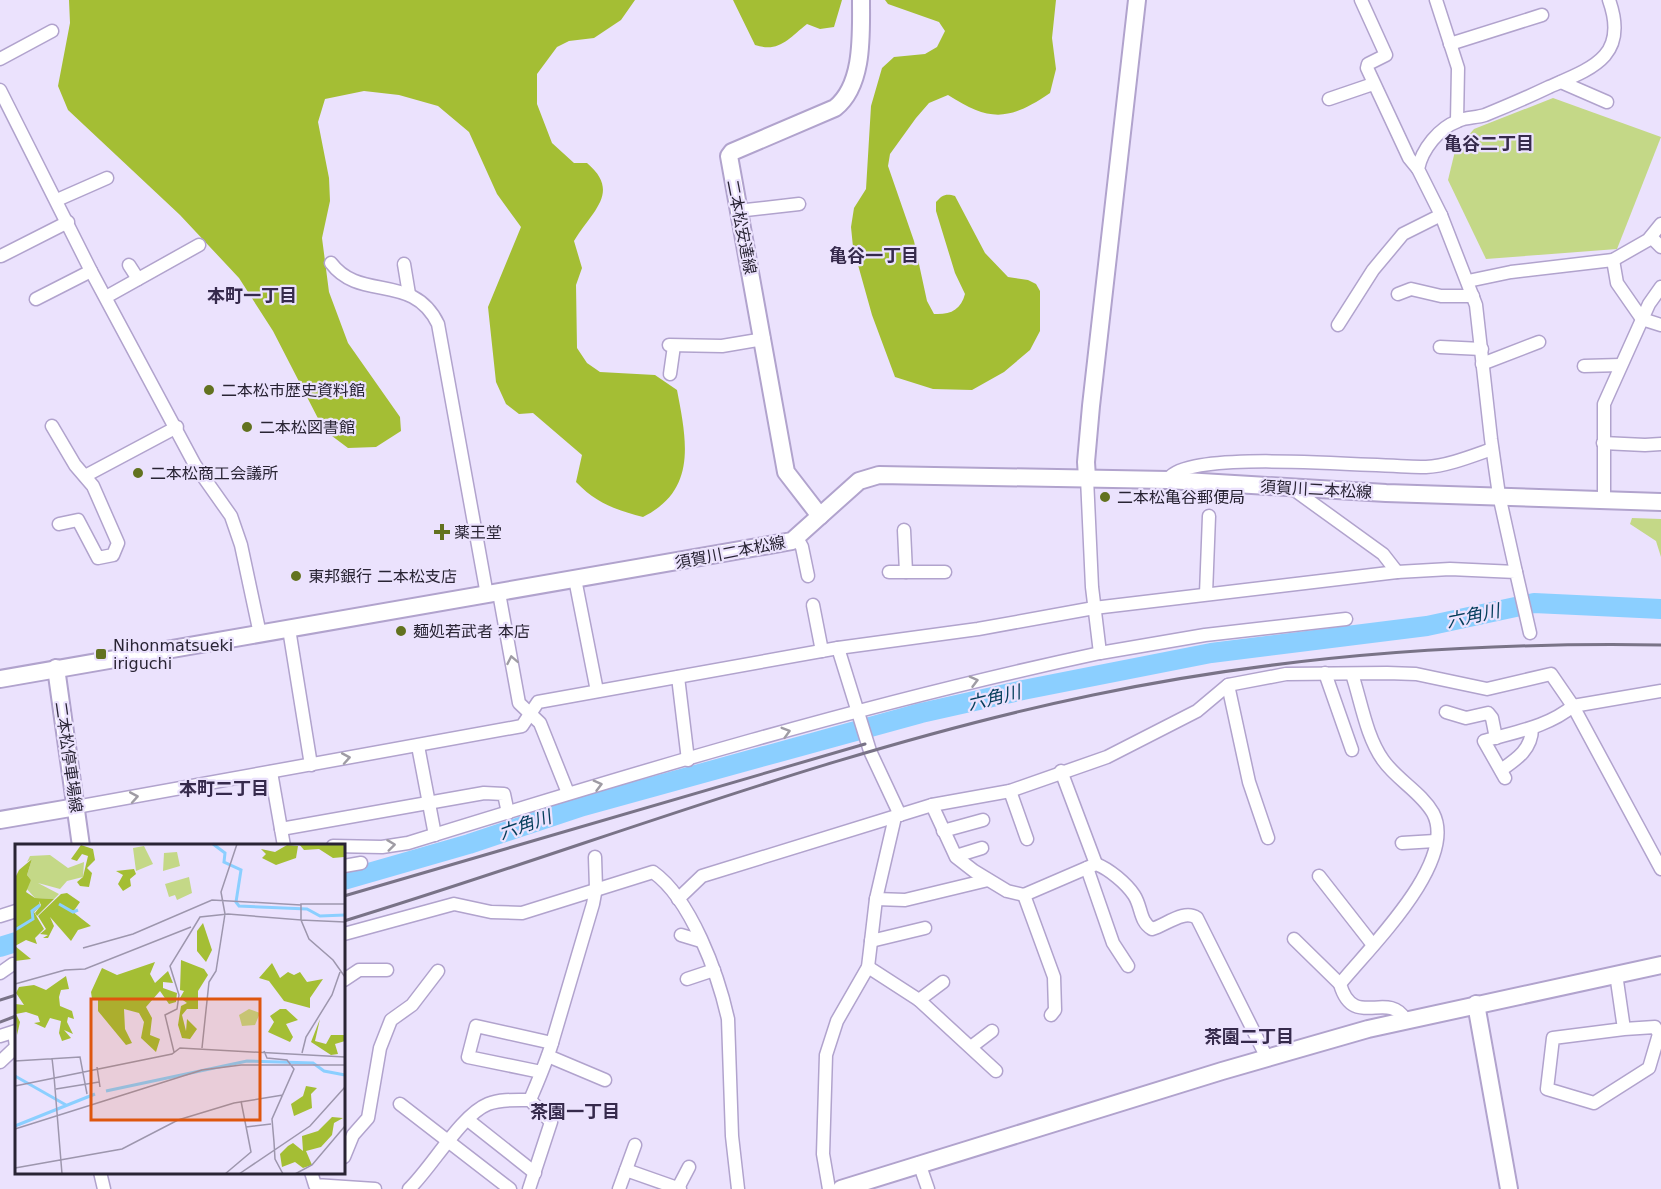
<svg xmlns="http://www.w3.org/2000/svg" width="1661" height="1189" viewBox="0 0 1661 1189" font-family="'DejaVu Sans','Noto Sans JP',sans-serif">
<rect width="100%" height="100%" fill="#ebe2fd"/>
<!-- green -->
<g fill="#c4d887">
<polygon points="1553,98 1661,137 1617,249 1486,259 1448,180 1455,151 1474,129"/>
<polygon points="1632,518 1661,519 1661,557 1656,541 1630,524"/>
</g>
<!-- forest -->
<g fill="#a4be34">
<path d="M69 0H635L621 20 594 38 569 41 557 47 537 74V104L552 143 574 163H587C621 192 593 210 574 241L582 268 576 285 577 348 587 363 600 372 655 375 677 390C687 442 697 490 643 517 616 510 596 503 576 482L582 455 533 413 519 414 506 404 496 382 488 307 521 227 497 194 469 132 438 106 399 95 364 91 325 99 318 122 329 178 330 201 322 238 329 292 348 343 400 417 401 431 376 447 348 448 324 430 273 331 239 278 180 215 68 110 58 86 70 23Z"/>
<path d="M733 0H842L834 27 820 29 807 24C788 39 779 53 755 45Z"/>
<path d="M885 0H1056L1052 38 1056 69 1050 93C1009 121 990 122 948 95L929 103 916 118 890 154 888 166 914 241 927 301 934 314C950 315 961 310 965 294L955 273 936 211V202C942 195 946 193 955 196L985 253 1008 277 1028 280 1036 284 1040 291V331L1030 350 1004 372 972 390 933 389 895 377 872 315 853 247 851 227 854 208 866 189 871 106 882 68 894 57 925 54 937 47 945 31 939 22 888 4Z"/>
</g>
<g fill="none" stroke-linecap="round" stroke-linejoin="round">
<!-- river -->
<g stroke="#8bcfff" stroke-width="20">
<polyline points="344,880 469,844 583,806 921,713 1023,690 1211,653 1427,626 1534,603 1661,609"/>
<polyline points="0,947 16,942"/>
</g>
<!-- street casing -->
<g stroke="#b1a3cd" stroke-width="15">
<g id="street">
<polyline points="1361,0 1386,55 1368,64 1367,68 1409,158 1418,169"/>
<polyline points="1436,0 1458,68 1457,121"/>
<polyline points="1450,44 1542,15"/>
<polyline points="0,59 52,31"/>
<polyline points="1561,82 1607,102"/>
<polyline points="0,90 91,271 195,465 231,516 241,545 260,634"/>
<polyline points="1329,99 1373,84"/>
<polyline points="57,200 107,178"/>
<polyline points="737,211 799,204"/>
<polyline points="1651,237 1661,247"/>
<polyline points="1,256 68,222"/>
<polyline points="1613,260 1617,283 1642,319 1661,325"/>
<path d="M331 263C360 302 413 272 438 324L487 595"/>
<polyline points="404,264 409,294"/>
<polyline points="129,265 138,279"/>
<polyline points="1468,281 1511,272 1613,260 1648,240 1661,224"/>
<polyline points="1398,294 1411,289 1441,296 1473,296"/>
<polyline points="106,297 199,245"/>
<polyline points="36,299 91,271"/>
<polyline points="1338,325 1373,270 1403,234 1441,215"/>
<polyline points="669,345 722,346 764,339"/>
<polyline points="1440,347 1482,349"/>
<polyline points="1482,364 1539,342"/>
<polyline points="1584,366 1621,365"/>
<polyline points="670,374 674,346"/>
<polyline points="52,426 75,465 93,486 118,543 113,555 98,558 78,520 59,524"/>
<polyline points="1603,443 1645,445 1661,444"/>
<polyline points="85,476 177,427"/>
<path d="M1168 480C1183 447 1387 468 1426 467 1447 466 1472 456 1492 449"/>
<polyline points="1293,489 1383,554 1397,572"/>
<polyline points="1604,499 1604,404 1649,304 1661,287"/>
<polyline points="904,530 906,572"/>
<polyline points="797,538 802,547 808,576"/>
<polyline points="889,572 945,572"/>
<path d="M1516 572 1499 495 1491 439 1476 305 1441 215 1418 169C1422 149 1439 128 1458 121 1466 117 1476 118 1485 115 1507 106 1528 97 1549 87 1593 68 1629 56 1609 0"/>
<polyline points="575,579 597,691"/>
<polyline points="499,593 519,703 540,723 568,793"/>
<polyline points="1206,594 1209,516"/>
<polyline points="813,605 822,651"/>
<polyline points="289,629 311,765"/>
<polyline points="838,648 870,751 900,815"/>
<polyline points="1100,653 1205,635 1346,619"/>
<polyline points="1325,673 1352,750"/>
<path d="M1352 674C1361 701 1366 736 1383 760 1397 780 1421 792 1433 813 1459 862 1367 950 1340 984 1353 1030 1388 990 1405 1019"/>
<polyline points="678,677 688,760"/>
<polyline points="1228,685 1249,782 1268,838"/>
<polyline points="1446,712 1466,718 1488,713 1492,718 1496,738"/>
<polyline points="418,746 435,835"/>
<path d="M1501 770C1517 759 1532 749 1532 728"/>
<polyline points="1061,771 1096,864"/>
<polyline points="271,772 284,846"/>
<path d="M1505 778 1484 741C1514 732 1548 727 1573 706L1661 691"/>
<polyline points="1010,791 1027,839"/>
<path d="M932 805 956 857 974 871 1007 891 1024 895 1096 864C1109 869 1126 883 1134 895 1142 907 1139 921 1152 929 1166 925 1184 909 1197 918L1267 1058"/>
<polyline points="76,807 522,726 538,702 838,648 978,629 1094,608 1397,572 1450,569 1516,572 1530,633"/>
<polyline points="281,829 484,793 504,794 508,813"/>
<polyline points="943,831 983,820"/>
<polyline points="1402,843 1435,841"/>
<path d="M333 846 382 847 408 843C637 772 866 703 1100 653L1092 587 1087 478"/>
<polyline points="956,856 982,848"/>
<polyline points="344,866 361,863"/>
<polyline points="1087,868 1113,943 1128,966"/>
<polyline points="1319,876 1373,945"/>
<polyline points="1024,895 1054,977 1055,1010 1051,1015"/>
<polyline points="678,899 702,876 932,805 1010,791 1107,757 1197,711 1228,685 1286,674 1387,673 1416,674 1487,689 1551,674 1573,706 1661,869"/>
<polyline points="876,899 905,900 988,880"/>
<polyline points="0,916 16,911"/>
<path d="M344 934 454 904 491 912 522 913 653 872C691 899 718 974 728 1019L732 1136 738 1189"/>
<polyline points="681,935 701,941"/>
<polyline points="1294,939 1340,984"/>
<polyline points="871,941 925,928"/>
<polyline points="868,967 919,1000 943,982"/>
<polyline points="0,973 13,964"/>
<polyline points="1616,974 1624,1029 1553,1038 1547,1089 1594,1103 1649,1068 1659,1034 1655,1027 1624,1029"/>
<polyline points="687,979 714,970"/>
<polyline points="344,980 359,970 387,970"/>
<polyline points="919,1000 996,1071"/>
<polyline points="0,1036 16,1031"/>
<polyline points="552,1043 593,904 596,888 595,857"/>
<polyline points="971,1047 992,1031"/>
<polyline points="548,1056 605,1080"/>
<polyline points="0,1062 16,1047 14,1032"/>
<path d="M530 1100C538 1081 546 1063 552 1043L476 1026 468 1057 541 1072"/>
<polyline points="400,1104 510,1189"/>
<polyline points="468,1120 535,1173"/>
<polyline points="344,1157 353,1135 368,1118 380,1048 391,1020 412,1005 438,971"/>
<polyline points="919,1163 928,1189"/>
<polyline points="626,1170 680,1189"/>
<polyline points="100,1172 104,1189"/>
<polyline points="311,1172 315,1185 375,1189"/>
<polyline points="678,1188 689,1167"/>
<path d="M409 1189C432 1167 461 1115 488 1104 501 1099 516 1100 530 1100L551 1122 529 1189"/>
<polyline points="619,1189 635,1145"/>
<polyline points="829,1189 823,1154 826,1055 837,1021 868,967 876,899 895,817"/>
</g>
</g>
<!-- secondary casing -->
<g stroke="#b1a3cd" stroke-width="20">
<g id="secondary">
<polyline points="1087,478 1086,462 1091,406 1137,0"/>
<path d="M820 516 786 472 729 156 732 152 835 108C864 85 861 34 861 0"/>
<polyline points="56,668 81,846"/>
<polyline points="0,679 792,541 859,481 879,475 1168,480 1386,493 1661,502"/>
<polyline points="0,820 76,807"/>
<polyline points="1476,1004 1509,1189"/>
<polyline points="841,1189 1222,1071 1368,1029 1661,965"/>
</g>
</g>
<!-- street -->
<use href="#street" stroke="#fff" stroke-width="12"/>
<!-- secondary -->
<use href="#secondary" stroke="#fff" stroke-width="16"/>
<!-- rail -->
<g stroke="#797387" stroke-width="3">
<polyline points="344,896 865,744"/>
<path d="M344 921C593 845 837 748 1093 695 1279 656 1471 642 1661 645"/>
<polyline points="0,1000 16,995"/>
<polyline points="0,1022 16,1016"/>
</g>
</g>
<!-- one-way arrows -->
<defs><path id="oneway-chevron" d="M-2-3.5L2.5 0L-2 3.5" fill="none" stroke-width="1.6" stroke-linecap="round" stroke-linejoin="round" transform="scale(1.5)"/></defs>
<g stroke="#9f9ca4">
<use href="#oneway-chevron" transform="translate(512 660) rotate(-101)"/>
<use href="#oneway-chevron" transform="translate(974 681) rotate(-15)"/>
<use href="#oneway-chevron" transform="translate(786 732) rotate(-16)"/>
<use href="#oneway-chevron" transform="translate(346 758) rotate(-10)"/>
<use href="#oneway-chevron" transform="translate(598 785) rotate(-15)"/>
<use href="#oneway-chevron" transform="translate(134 797) rotate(-10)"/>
<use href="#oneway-chevron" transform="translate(391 845) rotate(-7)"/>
</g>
<!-- markers -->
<g fill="#62721f" stroke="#ebe2fd" stroke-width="2">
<circle cx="209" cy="390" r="6"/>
<circle cx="247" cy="427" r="6"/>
<circle cx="138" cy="473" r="6"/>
<circle cx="1105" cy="497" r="6"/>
<path d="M439 523h6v6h6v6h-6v6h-6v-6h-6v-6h6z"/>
<circle cx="296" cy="576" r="6"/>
<circle cx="401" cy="631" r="6"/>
<rect x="95" y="648" width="12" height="12" rx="3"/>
</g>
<g text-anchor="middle" stroke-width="4.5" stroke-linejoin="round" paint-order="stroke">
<!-- street labels -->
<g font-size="16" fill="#292434" stroke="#ebe2fd">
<text transform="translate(742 227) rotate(79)" y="6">二本松安達線</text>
<text transform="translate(1316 489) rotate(3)" y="6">須賀川二本松線</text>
<text transform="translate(730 552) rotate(-11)" y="6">須賀川二本松線</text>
<text transform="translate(69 757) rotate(82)" y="6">二本松停車場線</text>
</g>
<!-- poi labels -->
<g font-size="16" fill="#292434" stroke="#ebe2fd" text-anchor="start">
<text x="221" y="396">二本松市歴史資料館</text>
<text x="259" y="433">二本松図書館</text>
<text x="150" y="479">二本松商工会議所</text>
<text x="1117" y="503">二本松亀谷郵便局</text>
<text x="454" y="538">薬王堂</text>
<text x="308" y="582">東邦銀行 二本松支店</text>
<text x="413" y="637">麺処若武者 本店</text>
<text x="113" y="651">Nihonmatsueki<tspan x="113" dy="18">iriguchi</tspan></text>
</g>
<!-- neighbourhood labels -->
<g font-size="18" font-weight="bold" fill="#362a4c" stroke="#ebe2fd">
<text x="1489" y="150">亀谷二丁目</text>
<text x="874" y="262">亀谷一丁目</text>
<text x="252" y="302">本町一丁目</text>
<text x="224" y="795">本町二丁目</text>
<text x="1249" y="1043">茶園二丁目</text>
<text x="575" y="1118">茶園一丁目</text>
</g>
<!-- water labels -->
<g font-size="18" font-style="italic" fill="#033d5b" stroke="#ebe2fd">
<text transform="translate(1473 616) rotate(-12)" y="6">六角川</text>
<text transform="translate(994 698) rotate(-14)" y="6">六角川</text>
<text transform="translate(525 825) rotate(-19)" y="6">六角川</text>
</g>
</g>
<!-- overview -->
<g transform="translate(15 844)">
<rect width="330" height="330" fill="#ebe2fd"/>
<path d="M129 2 138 20 121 27 118 4ZM162 8 165 22 148 27 149 9ZM35 11 53 24 69 18 68 33 52 37 45 45 23 39 44 50 39 55 20 54 10 43 16 36 12 31 17 15 12 18 15 12ZM174 33 177 49 162 56 160 51 154 53 150 40ZM234 165 245 169 240 181 227 182 224 171Z" fill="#c4d887"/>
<path d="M284 0H330L329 13 318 14 304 5 289 6ZM66 1 78 5 80 16 72 24 77 29 74 43 65 42 62 38 68 33 73 12 67 10 62 17 56 15ZM272 1 283 2 281 14 261 21 247 14 251 10 246 5 260 8ZM17 15 12 31 16 36 11 48 20 54 39 55 22 72 20 69 26 61 24 57 25 62 19 68 29 85 20 94 22 100 11 96 0 102 16 115 0 117V34L4 26ZM119 25 121 30 115 35 116 42 108 47 103 40 108 31 101 27ZM52 49 65 58 58 68 76 82 63 86 56 97 35 73 39 82 33 94H28L33 91 25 90 31 85 23 72 46 50ZM188 79 197 106 191 118 182 107V87ZM166 116 189 125 193 131 183 147V165H172L167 171 171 187 172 175 182 185 175 195 167 194 163 181 166 162 172 159 165 154 169 147 165 146ZM140 118 135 130 140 139 153 127 158 139 148 138V144L162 149 161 158 154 160 145 147 131 163 137 174 135 191 145 195 141 208 126 194 129 178 124 169 109 165 110 185 117 199 111 201 83 167V156L77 155 76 148 87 124 102 131ZM257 119 265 134 273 128 279 131 285 128 292 138 308 135 295 154V164L269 157 254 137 244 134ZM51 132 54 145 46 146 44 153 45 162 57 167 59 175 53 173 52 178 58 190 49 186 56 194 47 197 44 189 46 177 35 174 30 184 19 179 25 178 23 172 11 168 1 170 5 178 2 191 0 160 9 161 1 149 4 143 19 141 31 146ZM265 165H271L283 176 271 180 278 193 275 198 253 188 259 178 255 172ZM305 175 300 197 311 200 316 191H330V197L320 200 323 210 316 211 296 198ZM291 242 302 244 296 250 297 264 279 272 276 260 288 252ZM317 273 328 274 319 279 317 291 306 303 291 307 297 321 288 324 280 318 267 323 265 310 273 302 278 299 288 307 287 292 303 287Z" fill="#a4be34"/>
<path fill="none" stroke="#8bcfff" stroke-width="3" d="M198 0 210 9 209 18 226 26 221 58 224 62 292 65 305 72 330 71M44 60 58 68 63 66M0 86 18 75 17 67 25 61M0 232 51 261M91 247 232 217 298 219 309 227 330 231M0 282 80 250"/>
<path fill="none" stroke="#9d96ad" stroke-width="1.5" d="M210 70 206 48 222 0M330 78 286 76 294 95 318 116 330 133M68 104 118 90 197 56 286 61M0 140 50 126 70 125 176 83M187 204 194 138 201 127 210 70M249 207 252 214 272 216 279 225 257 275 259 298M159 208 150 171 162 165 164 151 155 122 185 73 213 70 286 76V60H330M287 209 291 193 317 151 325 128M37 214 39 232M0 217 65 213 72 250M82 223 85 243M39 232 47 330M0 242 157 210 165 204 330 213M41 245 84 238M231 283 256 280M0 285 187 226 226 221H330M259 298 260 315 268 330M0 324 107 305 163 276 219 259 268 251M210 330 236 308 226 257M224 330 295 282 330 243M280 330 297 321 330 282"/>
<path fill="#de560e" fill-opacity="0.15" stroke="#de560e" stroke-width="3" d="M76 155H245V276H76Z"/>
<rect width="330" height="330" fill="none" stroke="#292434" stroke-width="3"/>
</g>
</svg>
